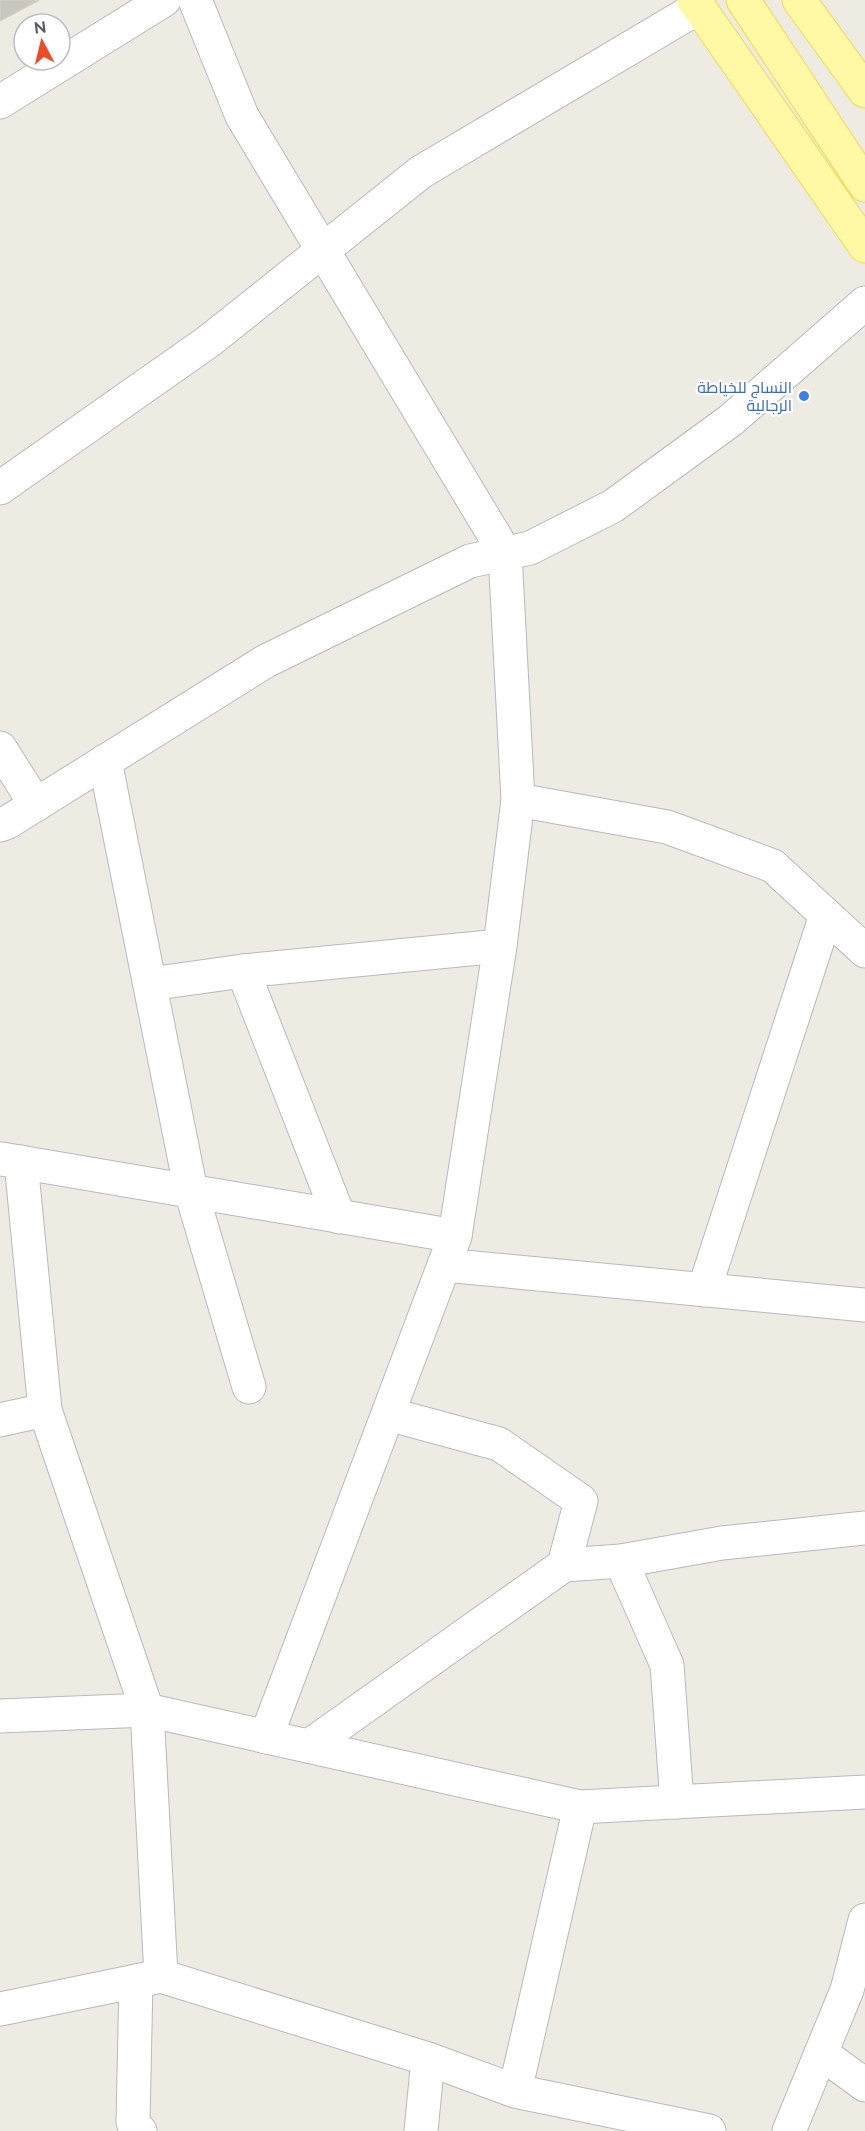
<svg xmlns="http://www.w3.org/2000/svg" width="865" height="2131" viewBox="0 0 865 2131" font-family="Raleway,Cairo,sans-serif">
<rect width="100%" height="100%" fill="#eeece2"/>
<!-- building -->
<polygon fill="#c8c6bf" stroke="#d2cec0" stroke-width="1.5" points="0,0 39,0 0,21"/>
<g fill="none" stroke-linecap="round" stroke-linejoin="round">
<!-- minor casing -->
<g stroke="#b7b9bf" stroke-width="35">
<g id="minor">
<polyline points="195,0 242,116 505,553 518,800 500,946 455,1236 266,1737"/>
<polyline points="0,102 164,0"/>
<polyline points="0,488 209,341 421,172 699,7"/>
<polyline points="0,748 36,805"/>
<polyline points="105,761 191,1191 249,1387"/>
<polyline points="518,800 667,827 773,866 865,951"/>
<polyline points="0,825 8,822 266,661 470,561 530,548 613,506 731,420 865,303"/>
<polyline points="243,971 339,1217"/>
<polyline points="150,984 243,971 500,946"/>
<polyline points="2,1159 455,1236"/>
<polyline points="21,1162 45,1410 147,1710 161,1976"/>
<polyline points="444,1265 865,1305"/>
<polyline points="704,1290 826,915"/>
<polyline points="0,1420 45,1410"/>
<polyline points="621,1561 667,1665 677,1802"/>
<polyline points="564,1565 621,1561 722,1543 865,1528"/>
<polyline points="0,1716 147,1710 580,1807 865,1792"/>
<polyline points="309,1746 564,1565 581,1501 499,1444 388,1414"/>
<polyline points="136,1981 133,2122 135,2128 140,2131"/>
<polyline points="0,2009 161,1976 428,2059 515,2091 709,2131"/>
<polyline points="821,2053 865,2085"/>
<polyline points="515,2091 580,1807"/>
<polyline points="421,2131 428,2059"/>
<polyline points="789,2131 847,1990 865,1920"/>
</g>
</g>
<!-- major casing -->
<g stroke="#f5d753" stroke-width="35">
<g id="major">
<polyline points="694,0 865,246"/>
<polyline points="743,0 865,185"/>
<polyline points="799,0 865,91"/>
</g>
</g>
<!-- minor -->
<use href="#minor" stroke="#fff" stroke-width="33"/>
<!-- major -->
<use href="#major" stroke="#fff9a5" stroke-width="33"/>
</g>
<!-- markers -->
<circle fill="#3f7fe0" stroke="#fff" stroke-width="2" cx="804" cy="396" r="6"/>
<g text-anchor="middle" stroke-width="4.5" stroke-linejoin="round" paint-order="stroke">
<!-- shop labels -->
<g font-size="16" fill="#366cbe" stroke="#fff" text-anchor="end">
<text x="792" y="393">النساج للخياطة<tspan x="792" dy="18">الرجالية</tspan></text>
</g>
</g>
<!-- north arrow -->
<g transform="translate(42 42) rotate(353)"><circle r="28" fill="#ffffff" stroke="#bdbec1" stroke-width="1.5"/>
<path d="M0-4.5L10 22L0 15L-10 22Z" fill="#ee4a28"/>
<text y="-9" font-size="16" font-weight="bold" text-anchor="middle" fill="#5a5d63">N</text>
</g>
</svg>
